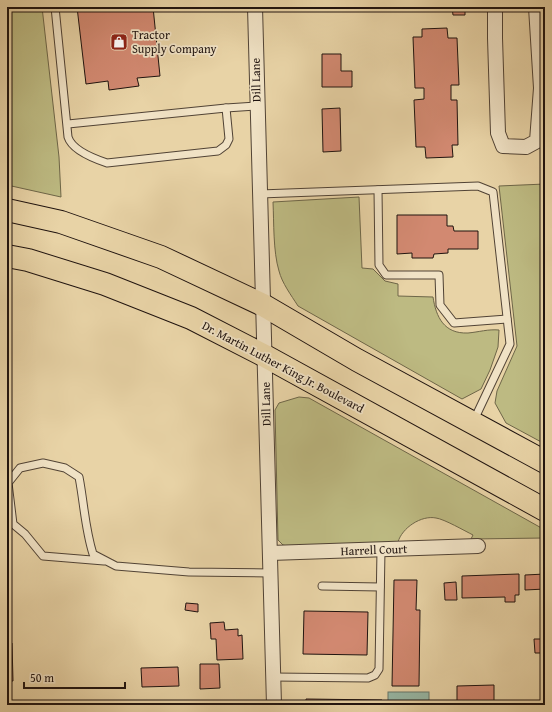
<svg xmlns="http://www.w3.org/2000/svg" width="552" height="712" viewBox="0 0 552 712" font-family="'Gentium Book Plus',serif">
<rect width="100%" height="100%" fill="#e8d3a6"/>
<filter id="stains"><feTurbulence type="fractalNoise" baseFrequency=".005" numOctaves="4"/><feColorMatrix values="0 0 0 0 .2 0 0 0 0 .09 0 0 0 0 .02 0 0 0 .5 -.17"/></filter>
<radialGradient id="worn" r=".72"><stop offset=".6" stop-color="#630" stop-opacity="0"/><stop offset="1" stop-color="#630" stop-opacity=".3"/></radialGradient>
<!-- green -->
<g fill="#bdba82" stroke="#6e6648">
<polygon points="7,7 42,7 59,157 61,197 7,185"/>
<polygon points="545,184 545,444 506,423 495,403 497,391 517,346 499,186"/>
<path d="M359 197 362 268 373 269 385 281 398 284V296L433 297C436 317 444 334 468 333 479 332 488 329 499 330L498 347 490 370 481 389 462 399 298 306C291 295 282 283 279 271 273 251 274 223 273 202Z"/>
<path d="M299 397 309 398 545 530V538L471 539 473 535C465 531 444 519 436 518 421 515 402 528 398 542L291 547 283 545 278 540 275 410 279 403Z"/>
</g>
<!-- water -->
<rect fill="#97b8a6" stroke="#67766a" x="388" y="692" width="41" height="13"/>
<!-- building -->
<g fill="#d28971" stroke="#1f130f">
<polygon points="77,7 153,7 160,76 137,78 139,86 109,90 108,81 86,84"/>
<polygon points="452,7 465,7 465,15 453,15"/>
<polygon points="543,9 545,9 545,61"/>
<polygon points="447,28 448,38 457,38 459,85 451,85 451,100 457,100 458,145 452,145 453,157 426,158 425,147 416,147 414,100 424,99 424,88 415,88 413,37 422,37 422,29"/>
<polygon points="322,54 341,54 341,71 352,71 352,87 322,87"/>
<polygon points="340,108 341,151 323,152 322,109"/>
<polygon points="397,215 447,215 447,226 453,226 454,231 478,231 478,249 448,249 448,253 434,254 433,258 412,258 412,253 397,254"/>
<polygon points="519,574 519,595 515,595 515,602 505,602 505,597 462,598 462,576"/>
<polygon points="545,574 545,589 525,590 525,575"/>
<polygon points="394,580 417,580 416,610 420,610 419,686 392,686"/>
<polygon points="456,582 457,600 445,600 444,583"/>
<polygon points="186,603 198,604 198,612 185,610"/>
<polygon points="304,611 368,612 367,655 303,654"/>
<polygon points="224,622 225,630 238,629 238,636 242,635 243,659 217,660 216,639 211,639 210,623"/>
<polygon points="534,639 545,639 545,653 535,653"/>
<polygon points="7,643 12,643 13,681 9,681 10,705 7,705"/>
<polygon points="200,664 219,664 220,688 200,689"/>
<polygon points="178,667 179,686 142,687 141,668"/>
<polygon points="494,685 494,705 457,705 457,686"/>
<polygon points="306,699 382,700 381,705 306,705"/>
<polygon points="536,701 536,705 525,705 525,702"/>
</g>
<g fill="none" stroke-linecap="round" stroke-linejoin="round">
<!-- lane casing -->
<g stroke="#514335" stroke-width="9">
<g id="lane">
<path d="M55 7 68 137C72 150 95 159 107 163L218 151 226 145 229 139 226 108"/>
<polyline points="68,124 226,108 257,106"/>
<polyline points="378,190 379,265 386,275 439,275 440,305 454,323 507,319"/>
<polyline points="260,194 478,186 493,192 510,344 474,420"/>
<path d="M104 561 43 556 25 534 13 524 8 483 20 468 43 463 65 468 79 477C84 503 85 529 93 554L116 566 189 572 270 573"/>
<polyline points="322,586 380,587"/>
<polyline points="273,677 368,678 375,675 379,669 381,550"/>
</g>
</g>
<!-- street casing -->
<g stroke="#514335" stroke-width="16">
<g id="street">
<polyline points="255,7 274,705"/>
<polyline points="495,7 495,38 498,133 503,146 526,147 537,141 541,88 545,87"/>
<polyline points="536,7 541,88"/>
<polyline points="270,553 478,546"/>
</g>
</g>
<!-- primary casing -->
<g stroke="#1f130f" stroke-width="24">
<g id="primary">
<polyline points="7,210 61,222 161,257 263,305 357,360 545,462"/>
<polyline points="7,256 28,260 105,284 191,318 265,356 545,510"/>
</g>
</g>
<!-- lane -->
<use href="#lane" stroke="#f0e2c5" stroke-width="7"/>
<!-- street -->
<use href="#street" stroke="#f0e2c5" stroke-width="14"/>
<!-- primary -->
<use href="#primary" stroke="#e8d3a6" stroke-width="22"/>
</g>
<!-- icons -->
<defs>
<g id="shop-square" transform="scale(0.9)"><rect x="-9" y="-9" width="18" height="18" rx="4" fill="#8f2418" stroke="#f0e2c5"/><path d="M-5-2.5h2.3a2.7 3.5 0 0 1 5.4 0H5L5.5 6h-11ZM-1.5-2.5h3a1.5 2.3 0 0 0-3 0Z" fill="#fff"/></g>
</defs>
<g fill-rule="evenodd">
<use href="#shop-square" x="119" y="42"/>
</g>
<g text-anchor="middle" stroke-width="3.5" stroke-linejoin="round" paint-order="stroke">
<!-- poi labels -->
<g font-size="12" fill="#1f130f" stroke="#f0e2c5" text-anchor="start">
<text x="132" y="39">Tractor<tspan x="132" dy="14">Supply Company</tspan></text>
</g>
<!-- street labels -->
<g font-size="12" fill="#1f130f" stroke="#f0e2c5">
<text transform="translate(256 80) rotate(-91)" y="4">Dill Lane</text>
<text transform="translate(283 367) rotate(28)" y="4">Dr. Martin Luther King Jr. Boulevard</text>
<text transform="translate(266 404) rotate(-91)" y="4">Dill Lane</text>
<text transform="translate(374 550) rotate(-2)" y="4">Harrell Court</text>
</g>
</g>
<!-- margin -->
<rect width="552" height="712" fill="none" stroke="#e8d3a6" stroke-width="24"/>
<rect x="8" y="8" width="536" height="696" fill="none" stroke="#1f130f" stroke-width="2"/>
<rect x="12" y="12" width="528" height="688" fill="none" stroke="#1f130f"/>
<!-- scale -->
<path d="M24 682v6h101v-6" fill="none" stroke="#1f130f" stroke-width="2"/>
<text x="30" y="682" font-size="12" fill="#1f130f" stroke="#f0e2c5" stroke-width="3" paint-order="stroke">50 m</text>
<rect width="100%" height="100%" filter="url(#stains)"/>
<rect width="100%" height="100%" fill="url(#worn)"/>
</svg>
